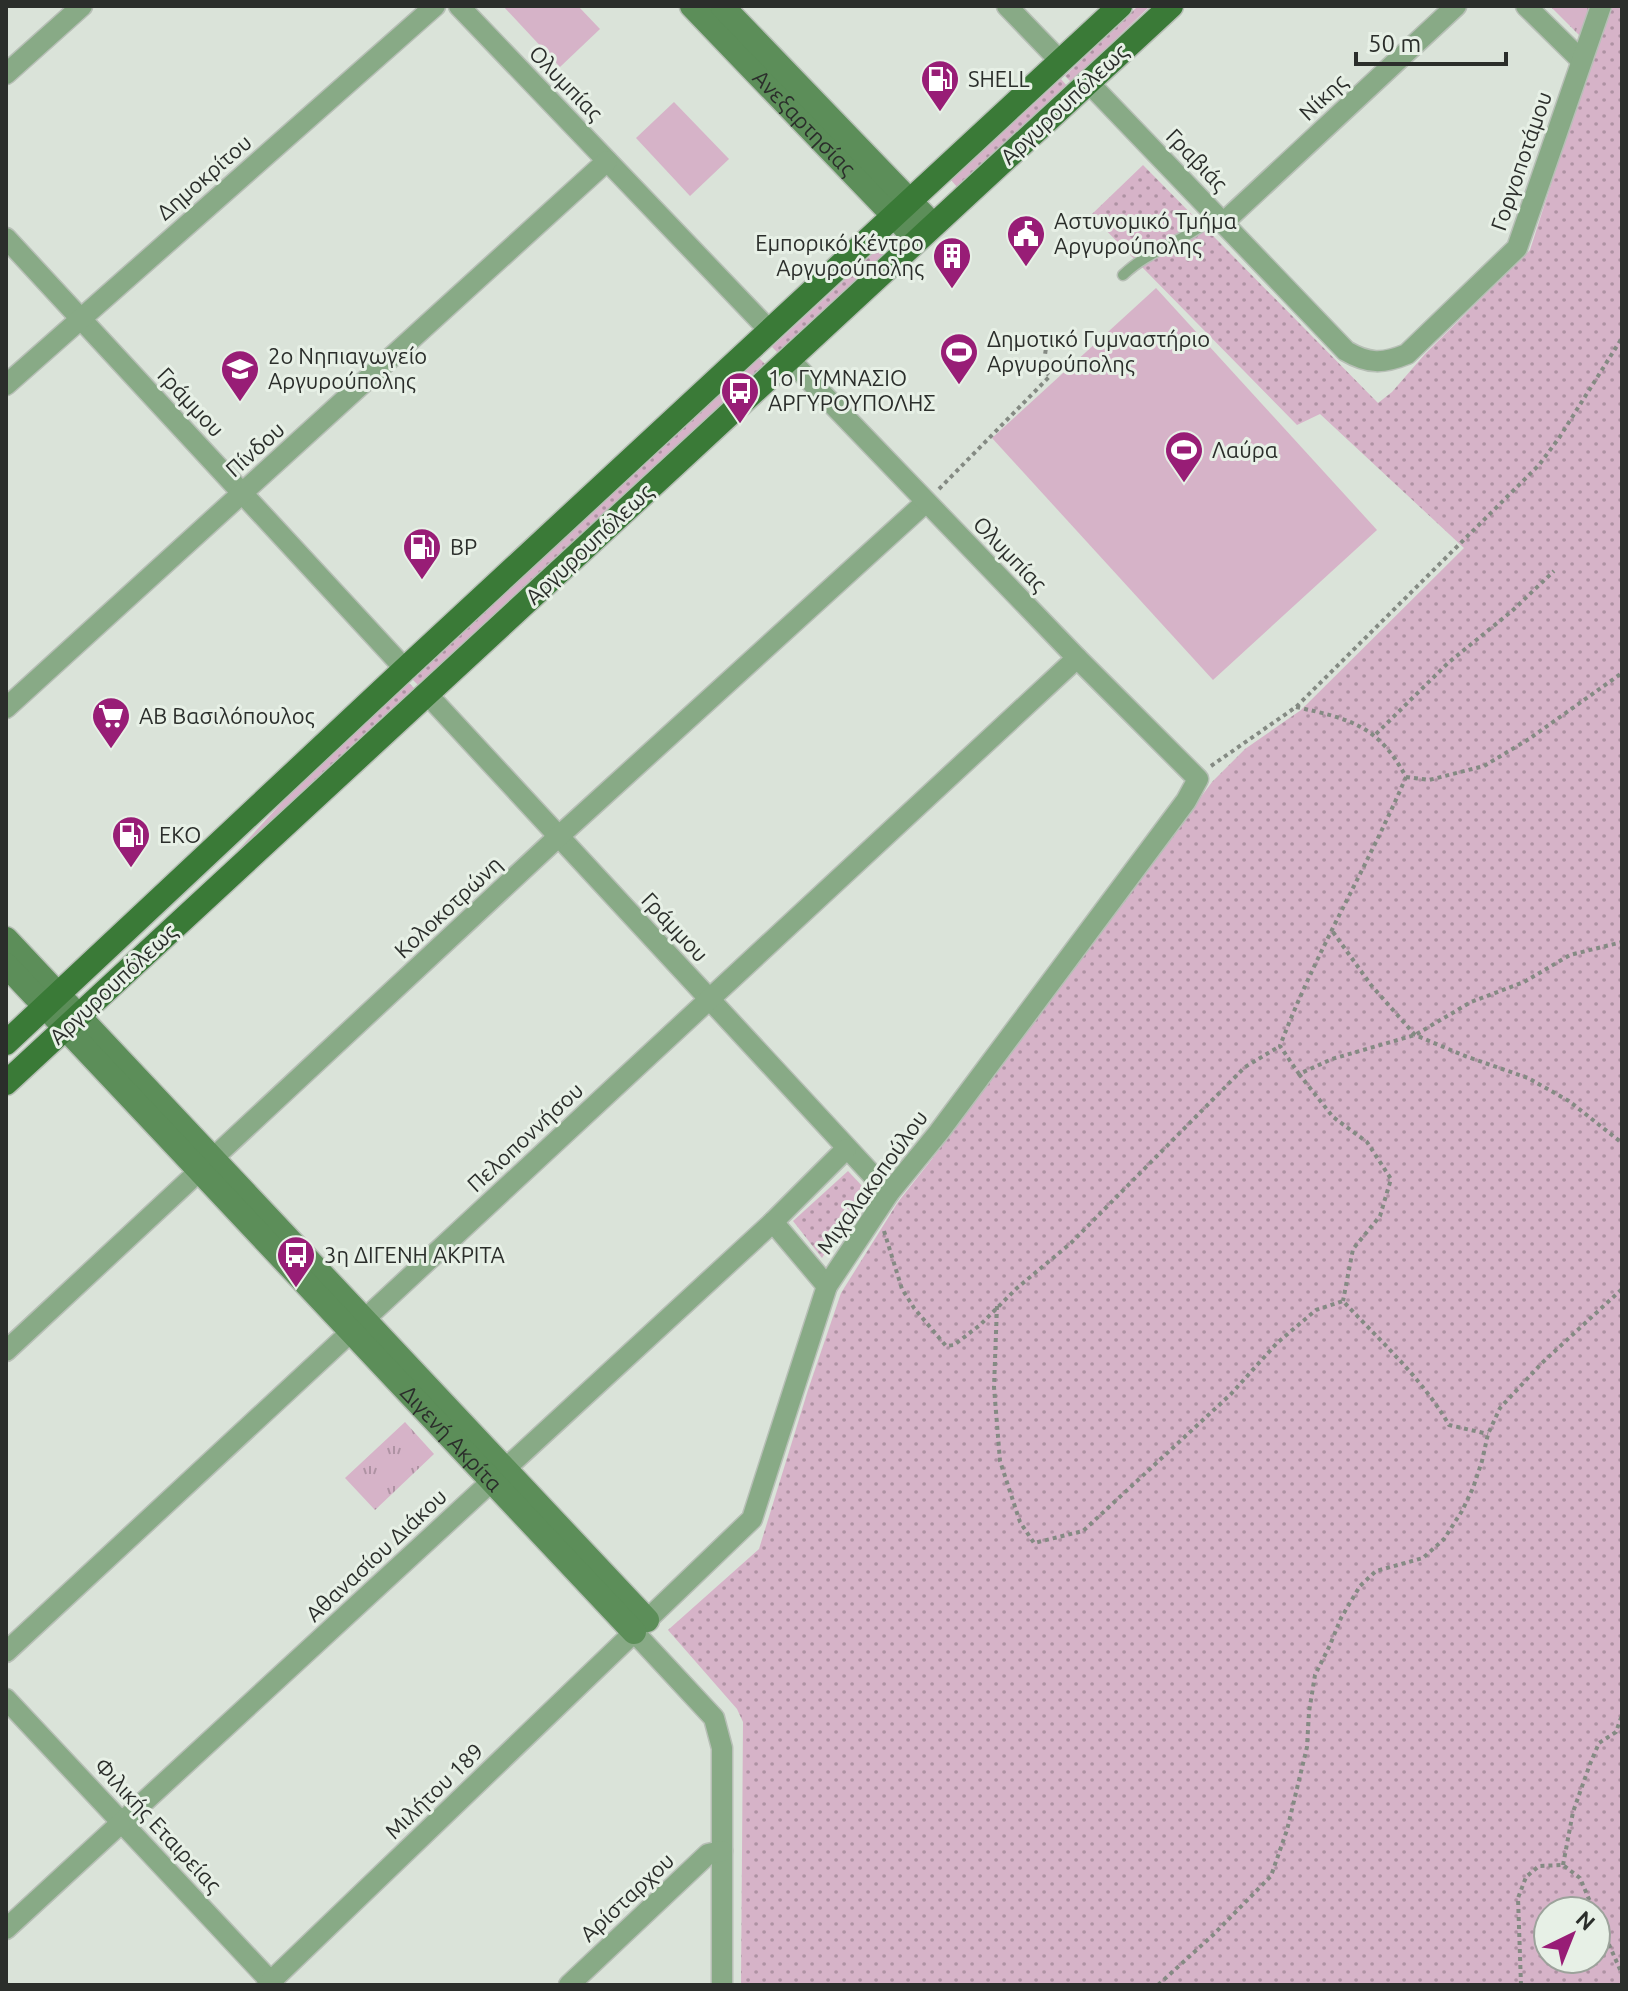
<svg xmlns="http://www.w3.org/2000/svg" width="1628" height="1991" viewBox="0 0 1628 1991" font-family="Ubuntu,sans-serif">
<defs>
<pattern id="grass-dots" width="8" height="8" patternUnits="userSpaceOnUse" patternTransform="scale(2)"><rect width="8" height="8" fill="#d6b3c8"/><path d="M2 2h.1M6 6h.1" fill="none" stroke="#ae92a3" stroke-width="1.8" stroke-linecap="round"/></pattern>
<pattern id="park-tufts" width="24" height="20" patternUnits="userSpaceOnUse" patternTransform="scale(2)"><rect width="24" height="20" fill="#d6b3c8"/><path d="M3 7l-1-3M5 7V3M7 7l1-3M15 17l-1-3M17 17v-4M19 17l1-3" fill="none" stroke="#ae92a3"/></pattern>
</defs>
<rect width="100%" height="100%" fill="#dae3d9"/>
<!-- grass -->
<g fill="url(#grass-dots)" fill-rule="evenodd">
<polygon points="1138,6 1150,6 1071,82 1065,76"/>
<path d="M1608 6H1622V1985H741L743 1722 737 1709 668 1630 759 1549 808 1390 841 1293 898 1202 932 1159 1212 782 1245 749 1301 710 1464 548 1320 414 1297 425 1091 215 1143 165 1378 403 1392 392 1425 354 1530 250ZM1548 1911H1596V1959H1548Z"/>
<polygon points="1061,79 1067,86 957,187 951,180"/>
<polygon points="881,246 887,252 778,353 772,347"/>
<polygon points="759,358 765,364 418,685 412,679"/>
<polygon points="409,683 415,689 228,861 299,784"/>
<polygon points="848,1171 864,1188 822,1258 793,1221"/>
</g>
<!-- park -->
<g fill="url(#park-tufts)">
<polygon points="1550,6 1592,6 1582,38"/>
<polygon points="405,1422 434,1454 375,1510 345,1478"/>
</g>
<!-- pitch -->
<g fill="#d6b3c8">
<polygon points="503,6 578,6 600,29 560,67"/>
<polygon points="674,102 729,159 690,196 636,138"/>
<polygon points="1156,288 1377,530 1213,680 992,438"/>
</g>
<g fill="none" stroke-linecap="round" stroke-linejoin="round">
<!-- lane casing -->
<g stroke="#b7bfb6" stroke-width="13">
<path id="lane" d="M1123 275C1151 248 1188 241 1216 214"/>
</g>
<!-- street casing -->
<g stroke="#b7bfb6" stroke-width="23">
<g id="street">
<polyline points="459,6 771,332"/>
<polyline points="1007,6 1061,62"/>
<polyline points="1526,6 1581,60"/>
<polyline points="6,74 82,6"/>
<path d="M1088 82 1346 351C1368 364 1383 364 1407 354L1517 248 1601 6"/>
<polyline points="1224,222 1456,6"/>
<polyline points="6,238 405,669"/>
<polyline points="6,385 435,6"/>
<polyline points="427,694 889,1193"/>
<polyline points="6,708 607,161"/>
<polyline points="773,1222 827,1286"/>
<polyline points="6,1351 558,837 926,502"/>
<polyline points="634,1632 714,1718 722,1748 722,1985"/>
<polyline points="6,1652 1077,658"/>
<polyline points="6,1699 274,1985"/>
<polyline points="6,1929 773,1222 846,1149"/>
<polyline points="267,1985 752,1519 827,1286 889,1193 939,1132 1186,801 1198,779 1077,658 789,359"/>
<polyline points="569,1985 708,1854 722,1851"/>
</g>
</g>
<!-- secondary casing -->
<g stroke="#b7bfb6" stroke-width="27">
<g id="secondary">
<path id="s1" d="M692 6 917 240"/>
<polyline points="722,6 933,225"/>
<polyline points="6,939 647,1620"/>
<path id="s2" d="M6 965 634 1632"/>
</g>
</g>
<!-- primary casing -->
<g stroke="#b7bfb6" stroke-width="27">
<g id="primary">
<polyline points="6,1043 405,669 1120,6"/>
<polyline points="6,1083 1171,6"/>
</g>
</g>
<!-- path -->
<g stroke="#848a83" stroke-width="4" stroke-dasharray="4 4" stroke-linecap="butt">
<polyline points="939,489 1050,376 1043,370 1047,340"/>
<path d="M1296 707C1350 719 1378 725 1406 777 1367 868 1315 953 1280 1046L1299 1074 1332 1059 1415 1035 1471 1002 1524 982 1570 955 1622 942"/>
<polyline points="1376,734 1448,663 1512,611 1554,571"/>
<polyline points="1211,766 1296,707 1539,465 1559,438 1622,338"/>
<polyline points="1406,777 1429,780 1484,766 1529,739 1622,673"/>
<polyline points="1333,932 1371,985 1415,1035 1465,1056 1528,1078 1569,1101 1622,1143"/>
<polyline points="1299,1074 1333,1117 1367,1142 1391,1179 1380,1216 1353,1249 1343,1301"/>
<polyline points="884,1231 902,1289 914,1308 946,1346 954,1345 980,1325 1017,1288 1071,1243 1245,1067 1280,1046"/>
<path d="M997 1306 994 1387 1000 1461 1020 1522 1034 1543 1083 1531 1231 1394 1277 1343 1316 1310 1343 1301C1380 1341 1422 1378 1449 1425L1488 1434"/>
<polyline points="1563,1865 1573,1812 1590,1764 1599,1743 1616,1732 1622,1715"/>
<polyline points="1596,1915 1622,1974"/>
<polyline points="1158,1985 1213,1935 1271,1876 1287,1830 1307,1747 1309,1712 1315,1675 1330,1645 1341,1618 1360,1586 1376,1571 1423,1558 1444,1539 1462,1511 1473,1488 1482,1461 1488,1434 1500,1408 1542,1363 1622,1289"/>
<polyline points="1521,1985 1518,1898 1526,1877 1539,1866 1563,1865 1580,1878 1594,1911"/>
</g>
<!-- lane -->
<use href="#lane" stroke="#88aa86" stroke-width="10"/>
<!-- street -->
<use href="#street" stroke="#88aa86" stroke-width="20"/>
<!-- secondary -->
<use href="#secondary" stroke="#5c8e59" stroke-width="24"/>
<!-- primary -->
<use href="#primary" stroke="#3a7a37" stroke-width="24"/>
</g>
<!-- icons -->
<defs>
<g id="fuel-pin" transform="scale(2)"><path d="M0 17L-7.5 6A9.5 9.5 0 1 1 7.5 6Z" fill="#981d76" stroke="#e7f0e6"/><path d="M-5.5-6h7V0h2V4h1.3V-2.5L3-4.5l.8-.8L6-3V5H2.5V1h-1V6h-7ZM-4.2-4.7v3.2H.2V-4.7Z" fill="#fff"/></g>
<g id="civic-pin" transform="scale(2)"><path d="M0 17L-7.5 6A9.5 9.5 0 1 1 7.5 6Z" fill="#981d76" stroke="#e7f0e6"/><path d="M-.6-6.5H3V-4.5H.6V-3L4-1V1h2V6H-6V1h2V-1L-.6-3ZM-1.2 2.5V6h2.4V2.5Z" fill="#fff"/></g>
<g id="building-pin" transform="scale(2)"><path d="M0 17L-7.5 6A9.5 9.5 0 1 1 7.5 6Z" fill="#981d76" stroke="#e7f0e6"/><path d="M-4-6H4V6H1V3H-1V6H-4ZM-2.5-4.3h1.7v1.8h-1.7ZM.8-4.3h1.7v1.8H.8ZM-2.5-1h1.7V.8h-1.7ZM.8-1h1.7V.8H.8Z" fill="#fff"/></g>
<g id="stadium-pin" transform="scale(2)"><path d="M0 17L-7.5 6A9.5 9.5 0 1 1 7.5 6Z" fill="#981d76" stroke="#e7f0e6"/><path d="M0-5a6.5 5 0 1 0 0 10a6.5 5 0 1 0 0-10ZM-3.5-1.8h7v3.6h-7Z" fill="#fff"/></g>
<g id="school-pin" transform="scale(2)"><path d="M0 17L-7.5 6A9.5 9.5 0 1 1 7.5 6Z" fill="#981d76" stroke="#e7f0e6"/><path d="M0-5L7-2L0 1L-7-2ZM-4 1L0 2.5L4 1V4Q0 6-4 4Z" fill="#fff"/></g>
<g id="bus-pin" transform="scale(2)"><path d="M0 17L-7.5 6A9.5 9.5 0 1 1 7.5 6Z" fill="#981d76" stroke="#e7f0e6"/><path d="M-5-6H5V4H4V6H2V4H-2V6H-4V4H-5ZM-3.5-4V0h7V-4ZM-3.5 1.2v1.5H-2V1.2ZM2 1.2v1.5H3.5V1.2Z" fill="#fff"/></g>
<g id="supermarket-pin" transform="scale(2)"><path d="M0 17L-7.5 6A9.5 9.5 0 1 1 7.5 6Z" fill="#981d76" stroke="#e7f0e6"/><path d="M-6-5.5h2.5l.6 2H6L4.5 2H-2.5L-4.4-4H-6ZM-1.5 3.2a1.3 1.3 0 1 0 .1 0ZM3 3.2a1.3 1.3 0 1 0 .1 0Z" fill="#fff"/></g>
</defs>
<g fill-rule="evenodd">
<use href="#fuel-pin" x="940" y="79"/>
<use href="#civic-pin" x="1026" y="234"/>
<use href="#building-pin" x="952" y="256"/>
<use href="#stadium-pin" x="959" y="352"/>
<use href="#school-pin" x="240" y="369"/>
<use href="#bus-pin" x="740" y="391"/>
<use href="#stadium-pin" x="1184" y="450"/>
<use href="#fuel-pin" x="422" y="547"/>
<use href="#supermarket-pin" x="111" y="716"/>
<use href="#fuel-pin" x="131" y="835"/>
<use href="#bus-pin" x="296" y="1255"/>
</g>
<g text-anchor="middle" stroke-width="6" stroke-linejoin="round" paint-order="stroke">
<!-- poi labels -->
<g font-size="22" fill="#2b2e2b" stroke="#e7f0e6" text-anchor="start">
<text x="968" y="87">SHELL</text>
<text x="1054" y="229">Αστυνομικό Τμήμα<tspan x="1054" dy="25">Αργυρούπολης</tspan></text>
<text x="924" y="251" text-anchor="end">Εμπορικό Κέντρο<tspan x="924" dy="25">Αργυρούπολης</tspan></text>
<text x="987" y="347">Δημοτικό Γυμναστήριο<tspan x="987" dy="25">Αργυρούπολης</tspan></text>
<text x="268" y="364">2ο Νηπιαγωγείο<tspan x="268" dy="25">Αργυρούπολης</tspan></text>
<text x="768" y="386">1ο ΓΥΜΝΑΣΙΟ<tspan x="768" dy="25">ΑΡΓΥΡΟΥΠΟΛΗΣ</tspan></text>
<text x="1212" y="458">Λαύρα</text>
<text x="450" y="555">BP</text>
<text x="139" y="724">ΑΒ Βασιλόπουλος</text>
<text x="159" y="843">ΕΚΟ</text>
<text x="324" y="1263">3η ΔΙΓΕΝΗ ΑΚΡΙΤΑ</text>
</g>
<!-- street labels -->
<g font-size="22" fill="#2b2e2b" stroke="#e7f0e6">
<text transform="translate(566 83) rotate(46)" y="8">Ολυμπίας</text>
<text transform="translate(1323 97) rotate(-43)" y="8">Νίκης</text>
<text transform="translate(1064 104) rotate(-43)" y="8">Αργυρουπόλεως</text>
<text dy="8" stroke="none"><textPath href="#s1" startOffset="162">Ανεξαρτησίας</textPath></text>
<text transform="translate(1197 160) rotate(46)" y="8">Γραβιάς</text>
<text transform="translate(1521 161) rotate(-71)" y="8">Γοργοποτάμου</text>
<text transform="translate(204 177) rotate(-41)" y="8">Δημοκρίτου</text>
<text transform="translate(191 402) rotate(47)" y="8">Γράμμου</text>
<text transform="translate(255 449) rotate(-42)" y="8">Πίνδου</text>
<text transform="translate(589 544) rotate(-43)" y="8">Αργυρουπόλεως</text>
<text transform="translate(1010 554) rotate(46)" y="8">Ολυμπίας</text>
<text transform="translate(448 907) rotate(-43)" y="8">Κολοκοτρώνη</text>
<text transform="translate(675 927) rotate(47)" y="8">Γράμμου</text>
<text transform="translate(113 984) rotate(-43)" y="8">Αργυρουπόλεως</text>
<text transform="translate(525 1137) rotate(-43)" y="8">Πελοποννήσου</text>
<text transform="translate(872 1182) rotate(-54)" y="8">Μιχαλακοπούλου</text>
<text dy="8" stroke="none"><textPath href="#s2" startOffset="650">Διγενή Ακρίτα</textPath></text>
<text transform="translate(376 1555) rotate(-43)" y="8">Αθανασίου Διάκου</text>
<text transform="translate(434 1791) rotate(-44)" y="8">Μιλήτου 189</text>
<text transform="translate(158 1825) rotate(47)" y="8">Φιλικής Εταιρείας</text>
<text transform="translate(627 1897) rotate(-43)" y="8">Αρίσταρχου</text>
</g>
</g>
<!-- border -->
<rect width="1628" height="1991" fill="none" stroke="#2b2e2b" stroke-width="16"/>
<!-- north arrow -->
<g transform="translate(1572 1935) rotate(43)"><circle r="38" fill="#e7f0e6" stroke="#9ca29b" stroke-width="2"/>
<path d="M0-6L14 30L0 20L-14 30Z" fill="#981d76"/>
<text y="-12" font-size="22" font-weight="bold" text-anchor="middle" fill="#2b2e2b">N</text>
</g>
<!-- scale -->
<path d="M1356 52v12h150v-12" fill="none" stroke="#2b2e2b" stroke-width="4"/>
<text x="1368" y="52" font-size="24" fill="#2b2e2b" stroke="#e7f0e6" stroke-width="6" paint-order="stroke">50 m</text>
</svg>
